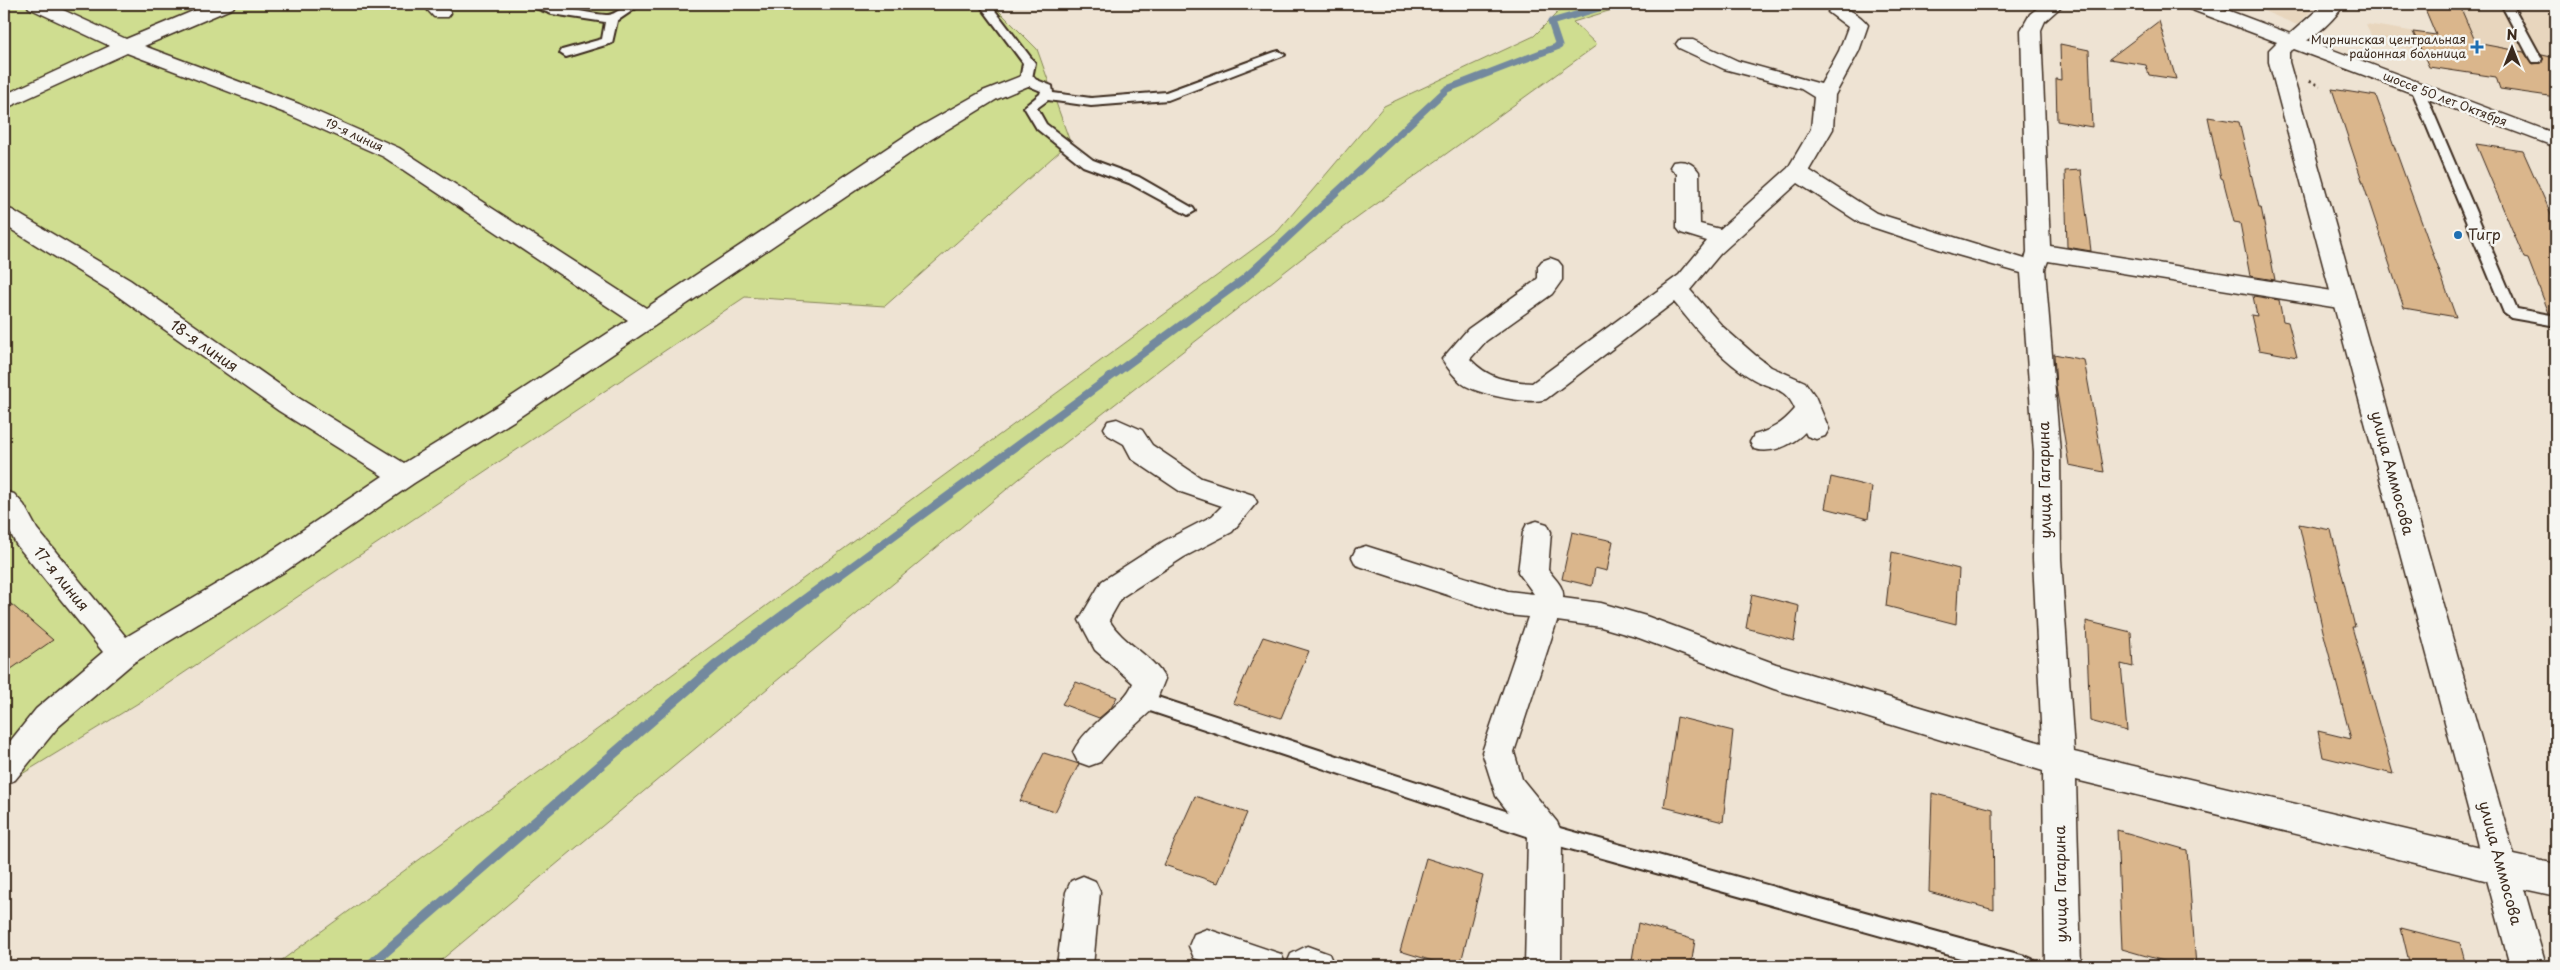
<svg xmlns="http://www.w3.org/2000/svg" width="2560" height="970" viewBox="0 0 2560 970" font-family="'Playpen Sans',sans-serif">
<rect width="100%" height="100%" fill="#eee3d3"/>
<filter id="ink" filterUnits="userSpaceOnUse"><feTurbulence type="fractalNoise" baseFrequency=".02" numOctaves="2"/><feDisplacementMap in="SourceGraphic" scale="10" xChannelSelector="R" yChannelSelector="G"/><feConvolveMatrix kernelMatrix="1 2 1 2 8 2 1 2 1" color-interpolation-filters="sRGB"/></filter>
<g filter="url(#ink)">
<!-- built -->
<g fill="#e8d6be">
<polygon points="2247,4 2318,4 2297,25"/>
<polygon points="2423,4 2556,4 2556,97 2500,89 2495,77 2429,67 2422,51 2374,43 2366,24 2435,35"/>
</g>
<!-- green -->
<g fill="#cfdd90" stroke="#858457">
<polygon points="4,4 992,4 1037,49 1070,142 885,306 745,297 145,699 4,785"/>
<polygon points="1580,4 1631,4 1573,22 1597,45 1310,252 1019,479 434,966 274,966 1278,231 1384,106 1534,36 1562,8"/>
</g>
<g fill="none" stroke-linecap="round" stroke-linejoin="round">
<!-- stream-far2 -->
<polyline stroke="#73899e" stroke-width="7" points="1265,259 1447,89 1559,46 1551,22 1613,4"/>
<!-- stream-far1 -->
<polyline stroke="#73899e" stroke-width="8" points="836,578 1244,279 1267,258"/>
<!-- stream -->
<polyline stroke="#73899e" stroke-width="10" points="369,966 716,665 837,576"/>
</g>
<!-- building -->
<g fill="#dab68c" stroke="#3b2a1e">
<polygon points="2423,4 2459,4 2476,43 2524,52 2532,64 2542,63 2542,55 2556,58 2556,97 2500,89 2496,77 2429,67 2413,32 2436,35"/>
<polygon points="2159,21 2176,79 2149,75 2146,65 2109,59"/>
<polygon points="2060,44 2089,50 2092,127 2057,121 2056,79 2061,80"/>
<polygon points="2332,89 2376,96 2456,317 2404,308"/>
<polygon points="2208,117 2239,122 2259,207 2261,207 2275,280 2250,276 2240,223 2234,222 2223,179 2221,178"/>
<polygon points="2476,144 2523,151 2556,225 2556,314 2549,313 2528,259 2524,258"/>
<polygon points="2081,170 2091,251 2067,247 2065,171"/>
<polygon points="2253,296 2279,300 2283,321 2288,322 2297,357 2259,350 2251,315 2257,316"/>
<polygon points="2054,354 2084,360 2104,472 2069,465 2056,387"/>
<polygon points="1831,477 1872,487 1868,519 1825,508"/>
<polygon points="2299,524 2331,530 2355,627 2352,627 2393,774 2323,757 2318,731 2351,739 2323,631"/>
<polygon points="1572,532 1613,541 1607,571 1595,568 1592,586 1562,579"/>
<polygon points="1892,552 1959,569 1956,624 1886,606"/>
<polygon points="1752,594 1799,606 1794,641 1746,628"/>
<polygon points="4,598 53,640 4,674"/>
<polygon points="2086,621 2131,632 2133,667 2121,664 2127,731 2090,721"/>
<polygon points="1263,637 1309,651 1281,718 1233,703"/>
<polygon points="1076,682 1117,697 1111,708 1099,718 1062,704"/>
<polygon points="1677,717 1733,731 1723,822 1664,807"/>
<polygon points="1044,753 1079,764 1055,812 1020,801"/>
<polygon points="1932,793 1993,809 1994,910 1929,892"/>
<polygon points="1195,796 1247,813 1218,883 1164,865"/>
<polygon points="2117,830 2187,850 2196,966 2181,966 2122,949"/>
<polygon points="1426,858 1483,876 1460,966 1449,966 1400,951"/>
<polygon points="1638,923 1695,940 1691,966 1631,966"/>
<polygon points="2401,928 2460,943 2466,966 2410,966"/>
</g>
<g fill="none" stroke-linecap="round" stroke-linejoin="round">
<!-- lane casing -->
<g stroke="#3b2a1e" stroke-width="4">
<g id="lane">
<path d="M525 4C551 2 580 13 606 15 616 16 623 3 642 4L617 21 612 43 566 57 560 53 562 50 602 39 605 22 552 14Z"/>
<polygon points="979,4 990,4 1035,63 1032,78 1052,86 1053,93 1091,98 1166,92 1275,52 1279,51 1285,55 1168,100 1091,106 1048,100 1037,108 1046,124 1093,160 1139,177 1193,208 1195,211 1188,215 1129,183 1083,166 1037,129 1024,107 1040,94 1041,91 1022,83 1020,80 1023,63"/>
<polygon points="2501,4 2512,4 2542,59 2540,62 2532,62 2530,59"/>
<polygon points="2417,84 2423,88 2517,309 2556,316 2556,326 2511,318 2504,313 2411,88"/>
<polygon points="1142,692 1545,824 2025,956 2032,959 2036,966 1989,966 1545,842 1135,706 1133,700 1135,694"/>
</g>
</g>
<!-- street casing -->
<g stroke="#3b2a1e" stroke-width="3">
<g id="street">
<polygon points="27,4 50,4 126,39 210,4 235,4 233,8 144,46 299,104 399,148 646,308 914,130 983,91 1026,74 1033,76 1036,80 1033,84 997,99 930,140 515,420 414,483 284,572 133,663 58,727 15,780 4,784 4,749 36,709 103,652 16,544 4,520 4,491 14,494 24,505 37,529 126,637 264,556 383,476 279,411 112,292 4,225 4,208 12,210 130,280 297,397 404,463 497,406 628,320 384,157 285,113 127,53 4,109 4,95 110,46 29,8"/>
<polygon points="422,4 442,4 451,13 448,17 434,17"/>
<path d="M2043 4H2064L2045 21 2041 30 2050 246 2345 293 2354 295 2357 301 2354 307 2345 309 2048 261 2045 269 2060 453 2061 559 2074 752 2501 852 2513 857 2518 868 2513 879 2501 884 2076 780 2081 966H2045L2043 771 1774 689 1639 638 1601 627 1557 621 1514 752 1522 779 1557 822 1562 833 1561 966H1525L1528 837 1496 796 1482 752 1528 617 1508 615 1356 565 1352 557 1356 549 1366 546 1508 591 1534 594 1518 572 1523 532 1527 524 1537 521 1547 524 1551 532 1548 570C1554 578 1565 587 1563 598L1601 603 1646 616 1776 664 2042 743 2033 559 2034 453 2021 273 1954 254 1860 223 1798 183 1720 254 1690 290 1723 327 1755 355 1771 367 1805 382 1815 396 1829 429 1825 436 1816 439 1807 436 1805 432C1791 446 1772 454 1754 449L1750 442 1754 435C1772 430 1782 424 1795 409 1785 386 1772 390 1753 379 1722 361 1697 330 1674 302L1546 399C1528 405 1483 395 1466 386 1457 381 1447 367 1442 359L1468 329 1534 282 1538 278V266L1542 261 1550 258 1558 261 1562 266V280L1552 294 1486 341 1470 359C1489 379 1505 381 1532 383L1679 275 1707 241 1681 233 1677 228V174L1670 167 1673 162C1684 160 1692 162 1699 172L1700 224 1720 229 1788 168 1811 129 1814 97 1801 89 1724 69 1679 48 1676 44 1679 40H1693L1738 61 1821 84 1839 51 1848 27 1828 12 1831 8C1844 5 1860 14 1868 25L1859 51 1835 95 1833 129 1809 170 1876 213 2025 259 2027 252 2021 30 2030 14Z"/>
<path d="M2324 4H2345C2333 20 2306 50 2285 45L2282 41Z"/>
<path d="M1117 419 1142 430 1152 445 1201 478 1253 495 1257 502 1232 532 1184 557 1122 597 1109 620C1123 644 1153 655 1165 679L1153 709 1121 738 1100 762 1089 766 1078 762 1073 752C1087 723 1124 706 1133 683L1095 650 1079 620 1102 581 1164 541 1212 516 1222 506 1181 492 1132 459 1124 444 1108 435 1104 428 1108 421Z"/>
<polygon points="1083,876 1095,881 1100,892 1093,966 1057,966 1066,892 1071,881"/>
<polygon points="1207,929 1281,954 1286,966 1217,966 1194,958 1189,946 1194,934"/>
<polygon points="1307,946 1329,954 1334,966 1286,966 1291,954"/>
</g>
</g>
<!-- secondary casing -->
<g stroke="#3b2a1e" stroke-width="3">
<polygon id="secondary" points="2184,4 2211,4 2556,134 2556,147 2294,49 2289,52 2289,62 2514,855 2556,864 2556,896 2524,889 2546,966 2510,966 2269,62 2269,50 2277,42 2187,8"/>
</g>
<!-- path -->
<polyline stroke="#3b2a1e" stroke-width="2.5" stroke-dasharray="3 3" stroke-linecap="butt" points="2309,81 2320,86"/>
<!-- lane -->
<use href="#lane" fill="#f6f6f2" fill-rule="evenodd"/>
<!-- street -->
<use href="#street" fill="#f6f6f2" fill-rule="evenodd"/>
<!-- secondary -->
<use href="#secondary" fill="#f6f6f2" fill-rule="evenodd"/>
</g>
</g>
<!-- markers -->
<g fill="#1f6fb2" stroke="#f6f6f2" stroke-width="2">
<path d="M2474.5 39.5h5v5h5v5h-5v5h-5v-5h-5v-5h5z"/>
<circle cx="2458" cy="235" r="5"/>
</g>
<g text-anchor="middle" stroke-width="5" stroke-linejoin="round" paint-order="stroke">
<!-- far-poi labels -->
<g font-size="12" fill="#3b2a1e" stroke="#f6f6f2" text-anchor="end">
<text x="2466" y="44">Мирнинская центральная<tspan x="2466" dy="14">районная больница</tspan></text>
</g>
<!-- far-street labels -->
<g font-size="12" fill="#3b2a1e" stroke="#f6f6f2">
<text transform="translate(2445 99) rotate(21)" y="4">шоссе 50 лет Октября</text>
<text transform="translate(354 135) rotate(25)" y="4">19-я линия</text>
</g>
<!-- poi labels -->
<g font-size="15" fill="#3b2a1e" stroke="#f6f6f2" text-anchor="start">
<text x="2468" y="240">Тигр</text>
</g>
<!-- street labels -->
<g font-size="15" fill="#3b2a1e" stroke="#f6f6f2">
<text transform="translate(204 346) rotate(35)" y="5">18-я линия</text>
<text transform="translate(2392 473) rotate(75)" y="5">улица Аммосова</text>
<text transform="translate(2045 480) rotate(-91)" y="5">улица Гагарина</text>
<text transform="translate(61 579) rotate(51)" y="5">17-я линия</text>
<text transform="translate(2500 863) rotate(75)" y="5">улица Аммосова</text>
<text transform="translate(2061 884) rotate(-91)" y="5">улица Гагарина</text>
</g>
</g>
<!-- margin -->
<rect width="2560" height="970" fill="none" stroke="#f6f6f2" stroke-width="20"/>
<rect x="10" y="10" width="2540" height="950" fill="none" stroke="#3b2a1e" stroke-width="2" filter="url(#ink)"/>
<!-- north arrow -->
<g transform="translate(2512 48)" stroke="#f6f6f2" stroke-width="4" paint-order="stroke">
<path d="M0-4L9 19L0 12L-9 19Z" fill="#3b2a1e"/>
<text y="-8" font-size="14" font-weight="bold" text-anchor="middle" fill="#3b2a1e">N</text>
</g>
</svg>
